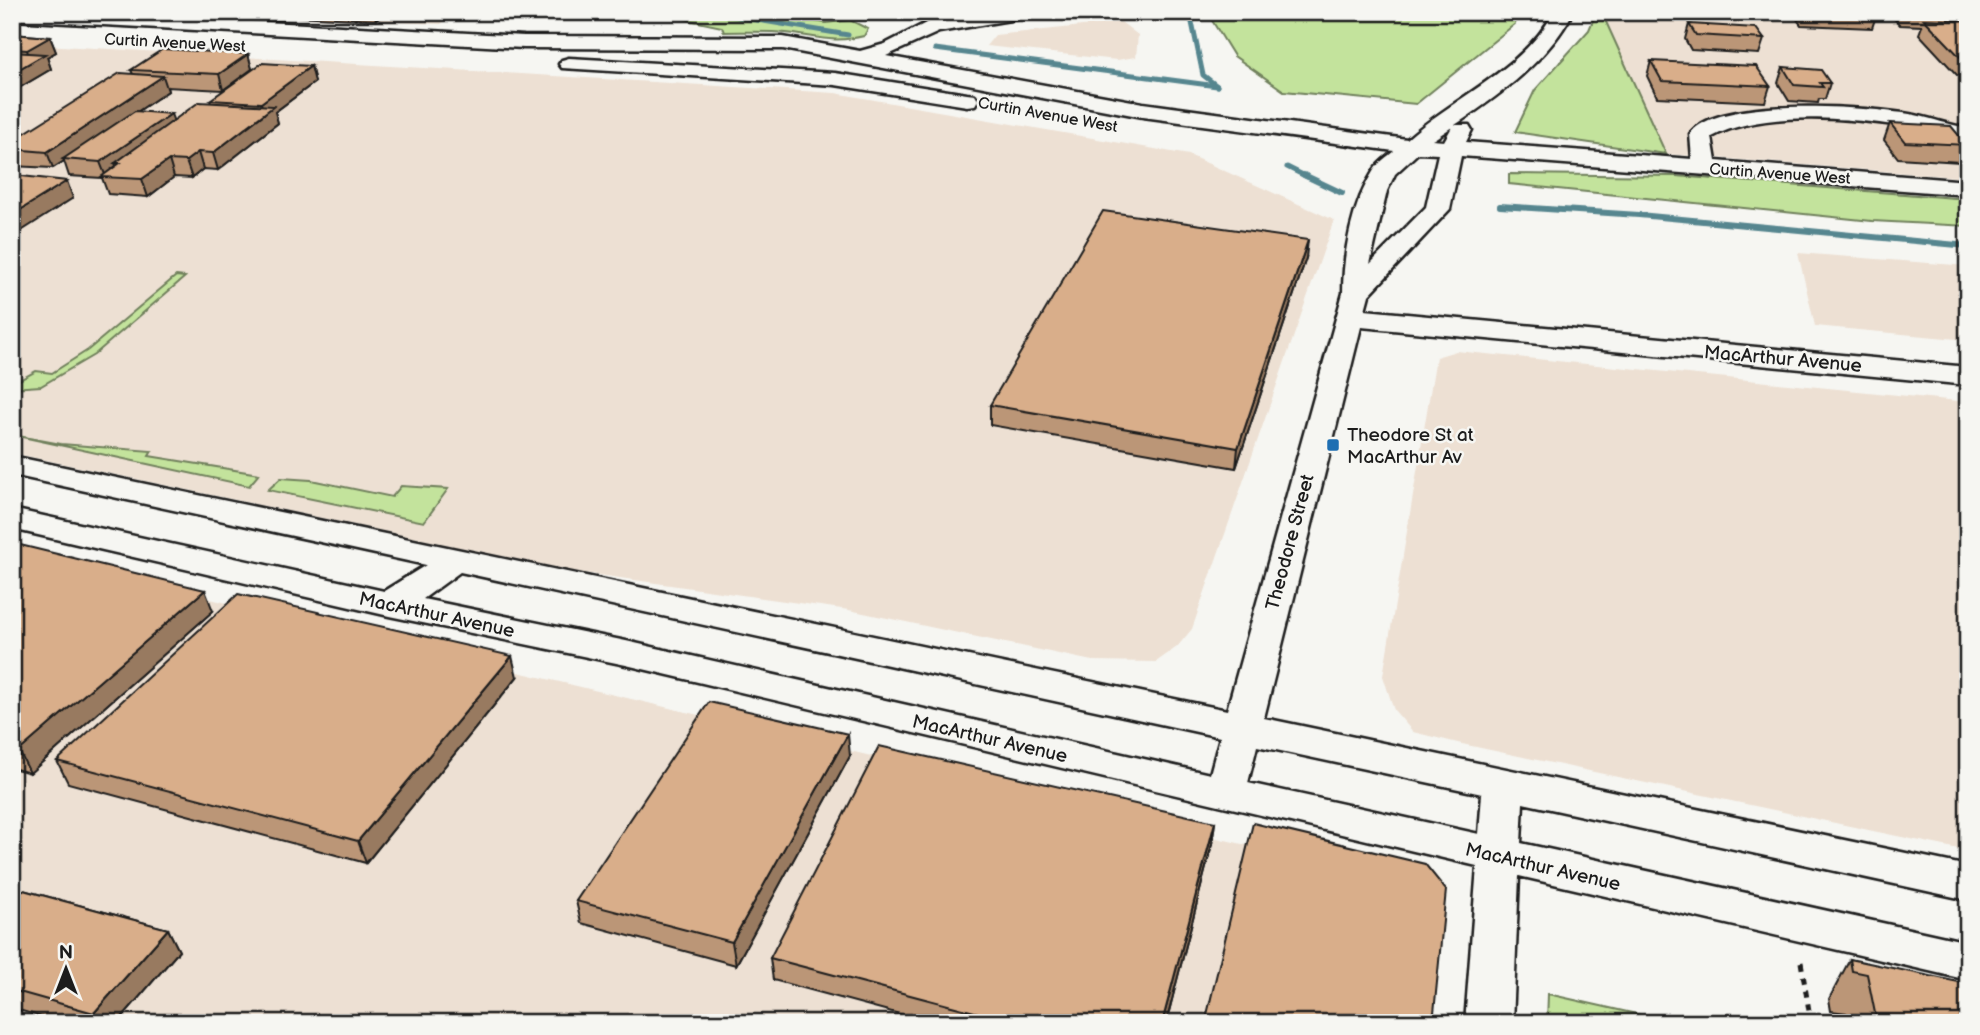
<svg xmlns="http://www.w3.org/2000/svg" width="1980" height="1035" viewBox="0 0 1980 1035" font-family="'Balsamiq Sans',sans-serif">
<rect width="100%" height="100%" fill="#f6f6f2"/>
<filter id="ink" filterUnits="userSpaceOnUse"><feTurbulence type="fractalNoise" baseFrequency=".0143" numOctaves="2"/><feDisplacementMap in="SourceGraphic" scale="14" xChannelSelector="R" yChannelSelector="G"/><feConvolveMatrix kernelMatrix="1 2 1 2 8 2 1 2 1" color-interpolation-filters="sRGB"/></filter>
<g filter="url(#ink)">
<!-- built -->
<g fill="#ede0d3">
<polygon points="169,12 455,12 441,24"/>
<polygon points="1635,12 1968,12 1968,178 1666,154 1602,13 1635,15"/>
<polygon points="1121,22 1138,35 1136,57 1117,60 986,46 995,35"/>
<polygon points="12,43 835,93 1189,155 1334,220 1192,629 1177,647 1156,662 1092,661 849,610 577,572 12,453"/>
<polygon points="1798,253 1968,266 1968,340 1815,326"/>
<polygon points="1456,351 1968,402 1968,851 1462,744 1413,732 1394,710 1383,676 1436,357"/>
<polygon points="12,552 1419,886 1429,1023 12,1023"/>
</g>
<!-- green -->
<g fill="#c3e39c" stroke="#70805c" stroke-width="2">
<path d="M651 12H762L826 23 850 20 868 29 864 36C833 44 816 36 786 33 766 31 745 32 724 32L722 27Z"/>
<polygon points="1219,12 1519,12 1515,24 1416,104 1284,91 1234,56 1208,14"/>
<polygon points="1596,13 1602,13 1666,154 1515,132 1535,90 1589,30"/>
<polygon points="1509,174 1676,176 1968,199 1968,226 1872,221 1509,184"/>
<polygon points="176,276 185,277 94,355 41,386 12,388 12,384 36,371 52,373 88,350"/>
<polygon points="13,435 61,444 152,451 149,456 259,474 249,486"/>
<polygon points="281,478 311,480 392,497 401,486 448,489 424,522 268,490"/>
<polygon points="1548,994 1676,1023 1547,1023"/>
</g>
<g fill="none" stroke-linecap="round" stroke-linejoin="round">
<!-- stream-far1 -->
<g stroke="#57868f" stroke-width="5">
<polyline points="709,12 848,35"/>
<polyline points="1190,13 1203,75 1217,86"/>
<polyline points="935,49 1217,86"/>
<polyline points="1287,167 1307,177"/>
</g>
<!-- stream -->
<g stroke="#57868f" stroke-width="6">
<polyline points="1304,175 1342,193"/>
<polyline points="1500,206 1639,215 1968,246"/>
</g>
<!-- minor casing -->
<g stroke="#1c1c1c" stroke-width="5">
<g id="minor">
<path d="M12 12H85L524 36 783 37 860 51 885 44 926 23 956 14 1031 12 1022 18 939 32 886 56 1143 103 1407 139C1454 97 1523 70 1554 12H1573C1549 60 1498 96 1455 125H1469L1472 130 1466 142 1692 159 1690 134C1717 95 1872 107 1915 115 1933 119 1950 125 1968 128V142C1950 138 1933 132 1915 129 1860 118 1762 109 1712 137L1716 161 1968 181V195L1461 156 1450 209 1369 295 1365 310 1968 367V385L1361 327 1264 718 1968 866V900L1523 803 1521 843 1968 942V980L1519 876 1513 1023H1465L1477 866 626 665 389 616 12 529V509L384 591 426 565 12 475V456L1227 710 1343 293C1343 253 1352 204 1374 170 1379 162 1387 157 1394 151L1143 117 783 49 524 48 12 20ZM1452 127 1444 141 1432 140 1434 139ZM1418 153 1438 154 1426 207 1370 264 1387 191 1395 174ZM460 572 1220 737 1210 774 626 641 423 599ZM1257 746 1482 794 1479 834 1248 783Z"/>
<polygon points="569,58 835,73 967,94 975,95 978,100 975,105 967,106 835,85 562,68 559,64 562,60"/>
</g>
</g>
<!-- path -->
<polyline stroke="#1c1c1c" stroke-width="5" stroke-dasharray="7 7" stroke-linecap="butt" points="1801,962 1811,1023"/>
<!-- minor -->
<use href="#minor" fill="#f6f6f2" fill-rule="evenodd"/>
</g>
<!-- wall -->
<g fill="#bb9677" stroke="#1c1c1c" stroke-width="2">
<polygon points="247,12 279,12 276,14"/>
<polygon points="295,12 388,12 376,20 296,16"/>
<polygon points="454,12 471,12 469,14 454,14"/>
<polygon points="1658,12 1758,12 1756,18 1658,14"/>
<polygon points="1792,12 1876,12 1877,13 1872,28 1801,25"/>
<polygon points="1888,12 1968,12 1968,76 1957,75 1919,34 1922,26 1900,25"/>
<polygon points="1689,24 1764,39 1759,54 1691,50 1685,39"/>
<polygon points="12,34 50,37 56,52 47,57 51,69 12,92"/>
<polygon points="248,54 252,69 223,90 167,87 168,91 138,111 173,121 211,103 210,100 311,66 315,82 275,112 278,123 218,170 203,169 192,178 174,177 148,197 108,194 102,178 69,176 64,161 53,168 12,166 12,141 133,74 131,70"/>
<polygon points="1651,61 1770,86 1765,102 1657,97 1647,76"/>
<polygon points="1783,67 1830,83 1825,99 1819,99 1818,103 1789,101 1778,83"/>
<polygon points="1890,123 1967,145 1960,162 1898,158 1884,140"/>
<polygon points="1306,258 1236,468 990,425 990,405"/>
<polygon points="12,543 213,611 30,773 12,768"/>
<polygon points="517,677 366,863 68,783 57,761"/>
<polygon points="850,756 736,965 581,923 576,901"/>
<polygon points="1215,822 1212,844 1166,1023 933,1023 773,980 770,958"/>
<polygon points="12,887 168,929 179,951 117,1023 62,1023 12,1008"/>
<polygon points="1850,959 1968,1023 1847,1023 1846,1013 1831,1011 1829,999"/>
</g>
<!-- shaded-wall -->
<g fill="#987a61" stroke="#1c1c1c" stroke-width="2">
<polygon points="374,12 388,12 376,20"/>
<polygon points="50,37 56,52 47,57 51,69 12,92 12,73 31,62 27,50"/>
<polygon points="248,54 252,69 223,90 219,74"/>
<polygon points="311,66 315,82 275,112 278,123 218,170 213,153 264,114 261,103"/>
<polygon points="163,76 168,91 67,159 63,159 64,161 53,168 47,152"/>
<polygon points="12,103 16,112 12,114"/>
<polygon points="171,114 177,130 120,163 115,163 118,171 106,177 100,162"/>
<polygon points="198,152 203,169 192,178 186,161"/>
<polygon points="169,160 174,177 148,197 142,179"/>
<polygon points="67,181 73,198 12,237 12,215"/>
<polygon points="1308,240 1306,258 1236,468 1238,448"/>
<polygon points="205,590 213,611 30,773 19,751"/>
<polygon points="512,656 517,677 366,863 358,841"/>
<polygon points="848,734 850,756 736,965 732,942"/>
<polygon points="1215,822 1212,844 1166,1023 1162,1023"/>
<polygon points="168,929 179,951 117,1023 99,1023 94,1013"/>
</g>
<!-- building -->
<g fill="#d9ae8a" stroke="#1c1c1c" stroke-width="2">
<polygon points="1924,19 1968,21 1968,60 1963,60"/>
<polygon points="1689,24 1756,28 1764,39 1696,35"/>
<polygon points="12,34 50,37 27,50 12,49"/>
<polygon points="163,49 248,54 219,74 131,70"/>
<polygon points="12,52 45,54 12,73"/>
<polygon points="1651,61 1756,66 1770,86 1662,81"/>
<polygon points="262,63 311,66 261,103 210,100"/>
<polygon points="1783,67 1821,70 1830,83 1820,83 1823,87 1794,85"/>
<polygon points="120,73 163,76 47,152 12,149 12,141"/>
<polygon points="199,102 274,106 213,153 198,152 186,161 169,160 142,179 101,177 120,163 115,163"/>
<polygon points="135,111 171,114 100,162 63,159"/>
<polygon points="1890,123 1951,126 1967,145 1905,142"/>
<polygon points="12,175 67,181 12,215"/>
<polygon points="1103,211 1308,240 1238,448 990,405"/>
<polygon points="12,543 205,590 19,751 12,749"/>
<polygon points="238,594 512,656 358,841 57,761"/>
<polygon points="709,702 848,734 732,942 576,901"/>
<polygon points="879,746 1215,822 1162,1023 1016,1023 770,958"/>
<polygon points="1253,823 1425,864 1446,890 1433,1023 1205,1023"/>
<polygon points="12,887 168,929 94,1013 12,990"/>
<polygon points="1850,959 1968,984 1968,1023 1877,1023 1867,974 1852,971"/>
</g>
</g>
<!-- markers -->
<rect fill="#1f6fb2" stroke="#f6f6f2" stroke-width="2.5" x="1326" y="438" width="14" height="14" rx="3.5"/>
<g text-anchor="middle" stroke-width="5" stroke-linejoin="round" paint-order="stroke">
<!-- far-street labels -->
<g font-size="16" fill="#1c1c1c" stroke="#f6f6f2">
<text transform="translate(175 42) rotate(3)" y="6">Curtin Avenue West</text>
<text transform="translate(1048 114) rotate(10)" y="6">Curtin Avenue West</text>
<text transform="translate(1780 173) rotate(4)" y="6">Curtin Avenue West</text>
</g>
<!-- street labels -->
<g font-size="19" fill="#1c1c1c" stroke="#f6f6f2">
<text transform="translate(1783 358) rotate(5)" y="7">MacArthur Avenue</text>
<text transform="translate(1289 542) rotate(-75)" y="7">Theodore Street</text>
<text transform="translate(437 614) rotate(12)" y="7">MacArthur Avenue</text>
<text transform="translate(990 738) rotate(13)" y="7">MacArthur Avenue</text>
<text transform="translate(1543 866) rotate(13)" y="7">MacArthur Avenue</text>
</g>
<!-- poi labels -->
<g font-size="19" fill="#1c1c1c" stroke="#f6f6f2" text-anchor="start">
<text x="1347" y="441">Theodore St at<tspan x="1347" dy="22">MacArthur Av</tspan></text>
</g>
</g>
<!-- margin -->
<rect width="1980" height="1035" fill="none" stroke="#f6f6f2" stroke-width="42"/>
<rect x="21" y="21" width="1938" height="993" fill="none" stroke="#1c1c1c" stroke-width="2.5" filter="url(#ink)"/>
<!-- north arrow -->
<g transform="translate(66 969)" stroke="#f6f6f2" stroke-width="5" paint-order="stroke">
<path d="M0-5L12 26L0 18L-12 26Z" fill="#1c1c1c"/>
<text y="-10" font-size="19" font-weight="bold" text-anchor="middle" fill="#1c1c1c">N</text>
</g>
</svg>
